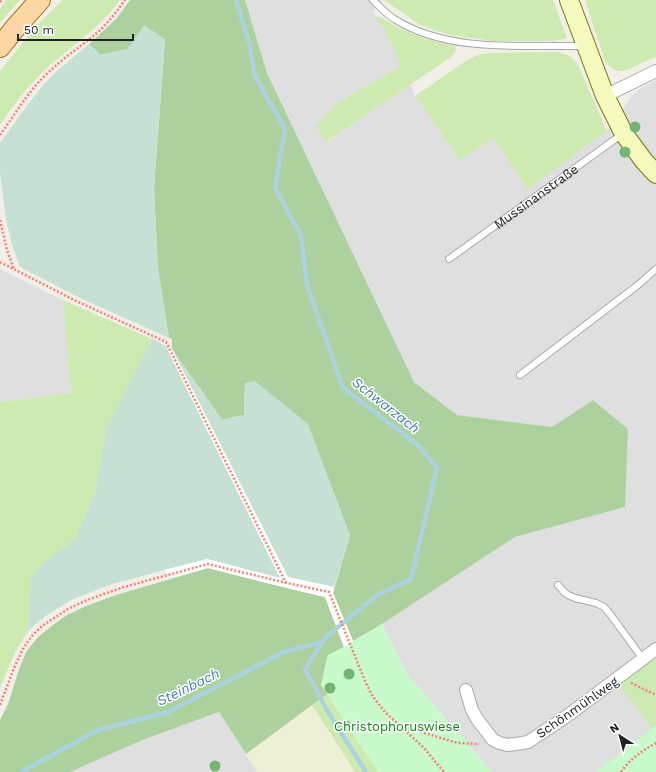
<svg xmlns="http://www.w3.org/2000/svg" width="656" height="772" viewBox="0 0 656 772" font-family="'Work Sans',sans-serif">
<rect width="100%" height="100%" fill="#f2efe9"/>
<!-- residential -->
<g fill="#e0dfdf">
<polygon points="245,0 382,0 373,11 386,32 401,66 336,104 327,142 410,84 415,96 460,160 493,137 607,131 632,96 638,90 656,80 656,725 596,772 492,772 408,675 382,624 515,537 625,507 593,400 552,427 457,415 414,382 267,73"/>
<polygon points="0,269 63,300 71,393 0,402"/>
<polygon points="219,712 257,772 70,772 145,739"/>
</g>
<!-- farmland -->
<polygon fill="#eef0d5" points="312,705 355,772 257,772 246,754"/>
<!-- grass -->
<g fill="#cdebb0">
<polygon points="7,0 20,0 0,23 0,9"/>
<path d="M62 0H120C100 28 71 46 46 69 29 84 13 106 0 125V71L34 29Z"/>
<polygon points="384,0 553,0 567,38 552,41 492,41 451,35 433,30 419,24"/>
<path d="M585 0H656V57C649 60 642 63 636 66 621 73 616 74 605 61Z"/>
<polygon points="376,17 380,17 399,28 425,39 455,46 456,50 454,54 448,59 326,142 316,126 336,104 401,66 386,32"/>
<path d="M557 52C566 54 573 56 578 65L607 131 528 189 493 138 460 160 415 96 467 60 480 54 489 53Z"/>
<polygon points="63,300 152,339 107,427 95,493 75,539 42,564 31,578 28,631 18,647 10,664 0,688 0,402 71,393"/>
<polygon points="656,655 656,738 596,772 652,728 618,684"/>
<polygon points="321,685 437,772 355,772 312,705 326,694"/>
</g>
<!-- forest -->
<g fill="#add19e">
<polygon points="130,0 245,0 267,73 414,382 457,415 552,427 593,400 628,429 625,507 515,537 382,624 353,641 333,593 350,535 245,383 244,415 222,420 172,349 172,339 169,338 158,269 154,188 165,39 127,49 100,55 89,44 116,19"/>
<polygon points="208,568 287,588 325,597 344,647 328,655 321,685 327,694 246,754 219,712 145,739 70,772 0,772 0,720 8,704 19,669 26,652 38,637 53,625 67,615 86,606 116,595"/>
</g>
<!-- wetland -->
<g fill="#c6e0d4">
<polygon points="144,25 165,39 154,188 158,269 169,338 78,297 20,267 12,245 6,220 0,173 0,143 20,115 43,85 56,72 89,44 100,55 127,49"/>
<polygon points="152,339 164,345 170,353 174,352 222,420 244,415 245,383 255,381 308,424 350,535 334,587 288,577 280,579 207,559 112,584 73,599 50,613 38,622 28,631 31,578 42,564 75,539 95,493 107,427"/>
</g>
<!-- park -->
<g fill="#c8facc">
<polygon points="382,624 408,675 492,772 378,772 321,685 328,655 344,647"/>
<polygon points="656,725 656,772 596,772 600,769"/>
</g>
<!-- pier -->
<polygon fill="#fff" points="172,349 288,577 334,587 333,593 353,641 344,647 325,597 287,588 208,568 171,578 164,570 207,559 280,578 168,351"/>
<g fill="none" stroke-linecap="round" stroke-linejoin="round">
<!-- stream -->
<g stroke="#aad3df" stroke-width="4.5">
<polyline points="236,0 250,46 254,74 285,129 275,188 301,235 307,285 343,388 418,445 437,468 411,579 377,595 326,637 322,642 305,669 328,712 366,772"/>
<polyline points="21,772 98,730 168,712 284,652 322,642"/>
</g>
<!-- lane casing -->
<g stroke="#a9a9a9" stroke-width="8">
<g id="lane">
<path d="M373 0C380 7 387 15 396 20 449 53 524 45 585 46"/>
<path id="s1" d="M449 259 614 140 622 135"/>
<polyline points="520,375 638,285 656,269"/>
<polyline points="558,585 564,592 568,595 575,598 596,603 604,607 610,614 643,659"/>
</g>
</g>
<!-- street casing -->
<g stroke="#a9a9a9" stroke-width="14">
<g id="street">
<polyline points="605,96 656,71"/>
<polyline points="466,690 472,710 477,719 493,740 500,743 507,745 516,744 528,742 567,716 656,649"/>
</g>
</g>
<!-- secondary casing -->
<g stroke="#707d05" stroke-width="20">
<polyline id="secondary" points="569,0 605,96 624,134 644,161 656,174"/>
</g>
<!-- primary casing -->
<g stroke="#a06b00" stroke-width="22">
<polyline id="primary" points="0,47 15,28 40,0"/>
</g>
<!-- path -->
<g stroke="#fa8072" stroke-width="2.5" stroke-dasharray="2 2" stroke-linecap="butt">
<polyline points="0,2 2,0"/>
<path d="M0 135C16 113 30 88 51 70 66 56 84 44 99 31 109 22 117 11 125 0"/>
<polyline points="0,220 7,250 14,269"/>
<polyline points="0,262 74,300 166,342 286,583"/>
<polyline points="631,683 656,695"/>
<polyline points="0,705 14,668 24,647 32,636 42,626 68,609 87,600 124,587 208,564 287,583 329,592 365,681 373,697 386,713 424,748 444,772"/>
<polyline points="401,726 458,743 479,744"/>
<path d="M621 772C630 759 642 751 656 743"/>
</g>
<!-- lane -->
<use href="#lane" stroke="#fff" stroke-width="6"/>
<!-- street -->
<use href="#street" stroke="#fff" stroke-width="12"/>
<!-- secondary -->
<use href="#secondary" stroke="#f7fabf" stroke-width="18"/>
<!-- primary -->
<use href="#primary" stroke="#fcd6a4" stroke-width="20"/>
</g>
<!-- trees -->
<g fill="#74b475">
<circle cx="635" cy="127" r="5.5"/>
<circle cx="625" cy="152" r="5.5"/>
<circle cx="349" cy="674" r="5.5"/>
<circle cx="330" cy="688" r="5.5"/>
<circle cx="346" cy="726" r="5.5"/>
<circle cx="215" cy="766" r="5.5"/>
</g>
<g text-anchor="middle" stroke-width="3" stroke-linejoin="round" paint-order="stroke">
<!-- street labels -->
<g font-size="13" fill="#222" stroke="#fff">
<text dy="5" stroke="none"><textPath href="#s1" startOffset="107">Mussinanstraße</textPath></text>
<text transform="translate(577 707) rotate(-35)" y="5">Schönmühlweg</text>
</g>
<!-- park labels -->
<g font-size="13" fill="#0c8416" stroke="#fff">
<text x="397" y="731">Christophoruswiese</text>
</g>
<!-- water labels -->
<g font-size="14" font-style="italic" fill="#4a7aab" stroke="#fff">
<text transform="translate(386 405) rotate(38)" y="5">Schwarzach</text>
<text transform="translate(188 687) rotate(-26)" y="5">Steinbach</text>
</g>
</g>
<!-- north arrow -->
<g transform="translate(620 736) rotate(324)" stroke="#ffffff" stroke-width="3" paint-order="stroke">
<path d="M0-3L7 15L0 10L-7 15Z" fill="#222222"/>
<text y="-6" font-size="11" font-weight="bold" text-anchor="middle" fill="#222222">N</text>
</g>
<!-- scale -->
<path d="M18 34v6h115v-6" fill="none" stroke="#222222" stroke-width="2"/>
<text x="24" y="34" font-size="12" fill="#222222" stroke="#ffffff" stroke-width="3" paint-order="stroke">50 m</text>
</svg>
